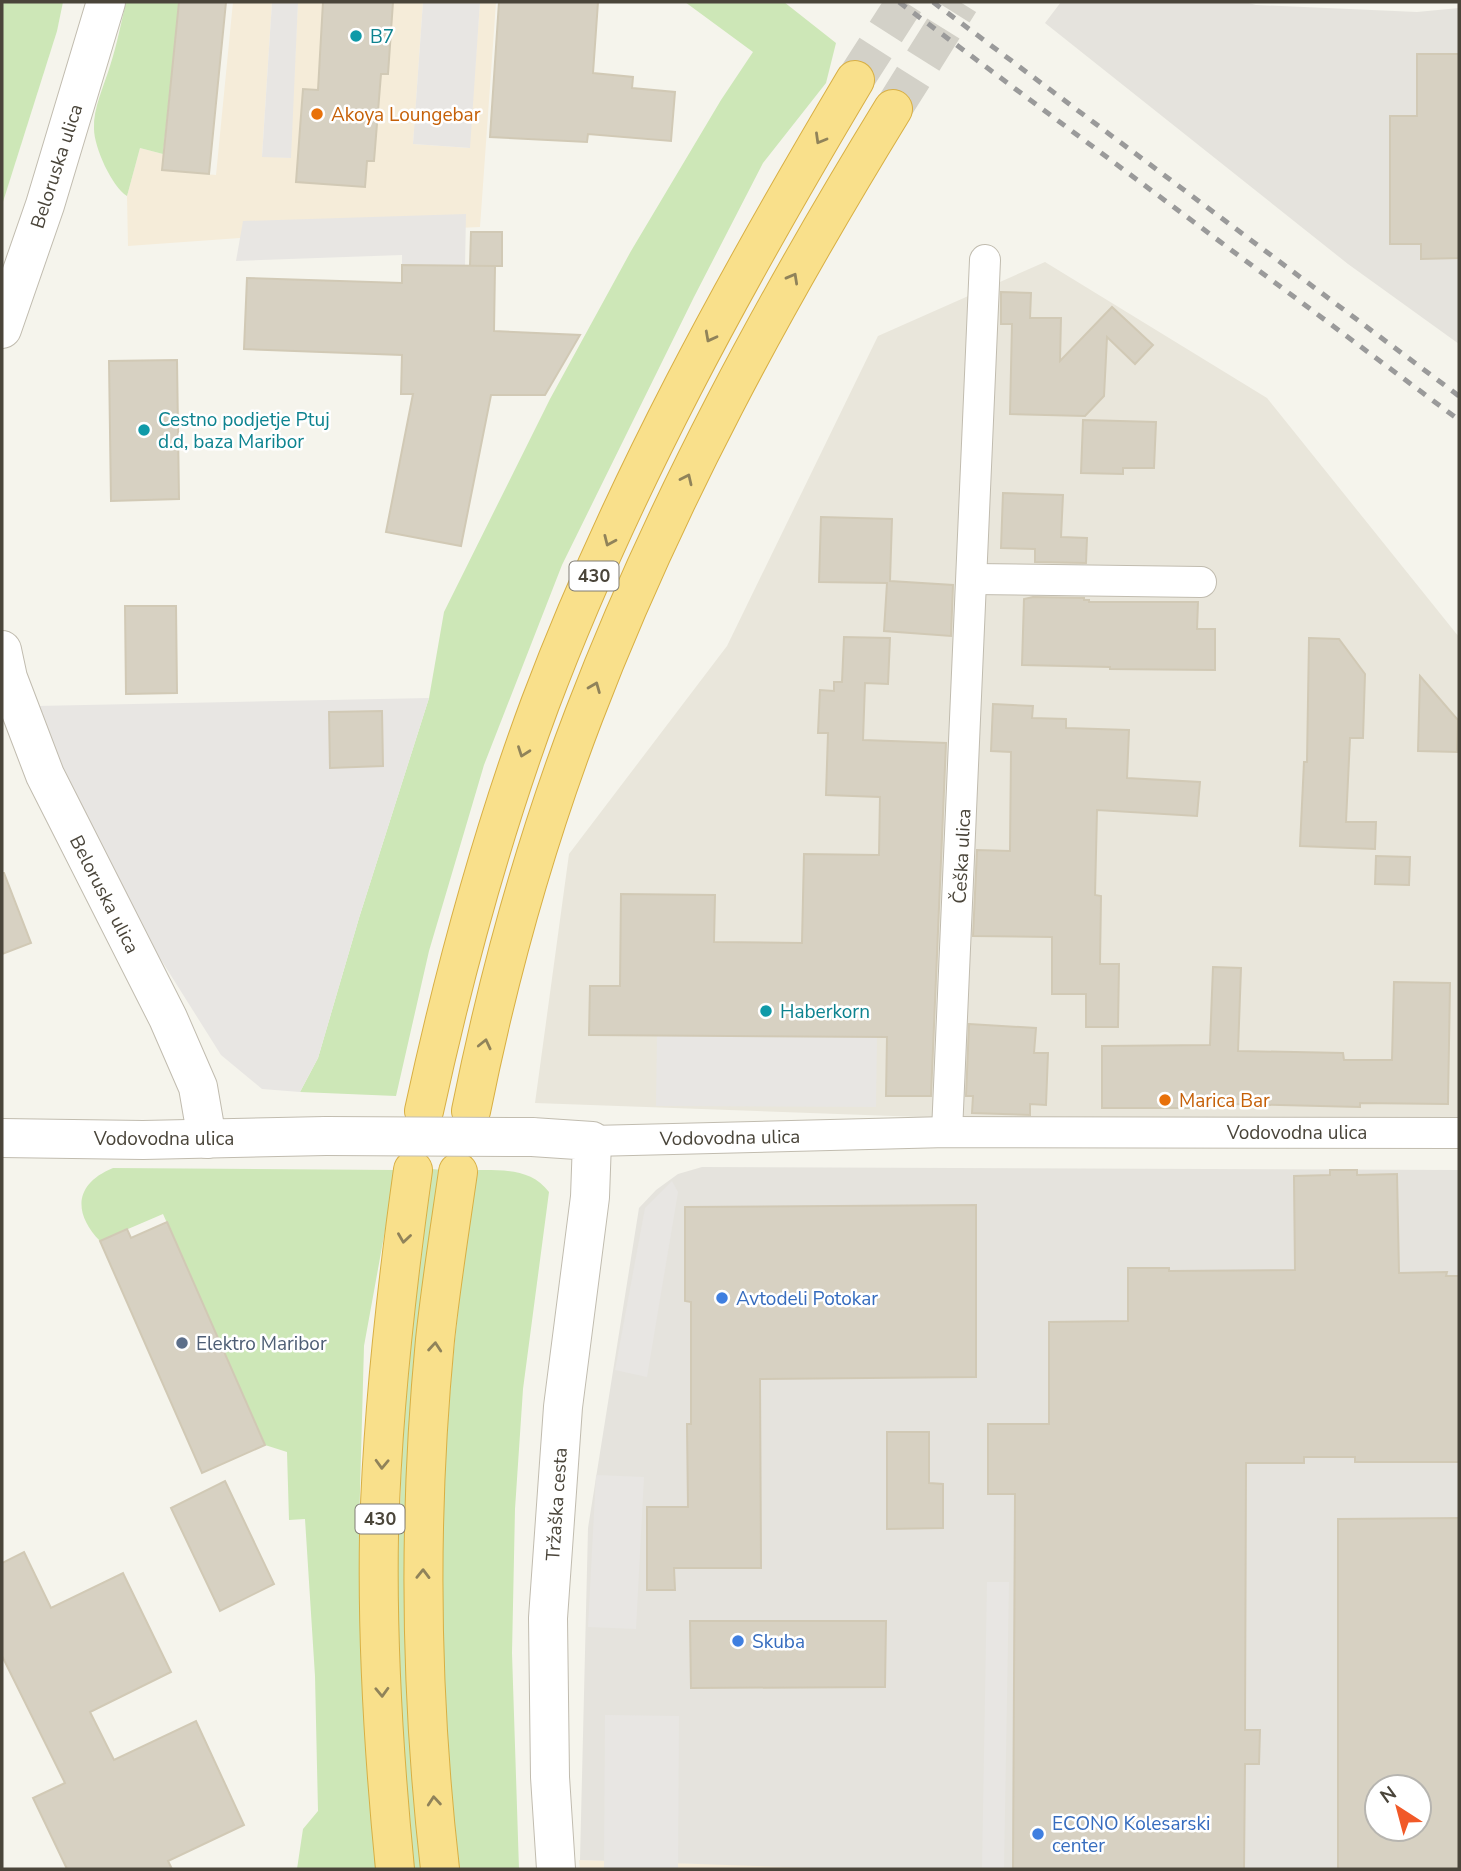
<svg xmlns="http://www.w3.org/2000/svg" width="1461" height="1871" viewBox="0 0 1461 1871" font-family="'Nunito Sans',sans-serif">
<rect width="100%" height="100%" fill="#f5f4ec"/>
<!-- residential -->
<polygon fill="#e9e6db" points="1045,262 1267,398 1459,637 1459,1119 1003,1120 535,1103 569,854 727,646 878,336"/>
<!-- commercial -->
<g fill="#f5ecd9">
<polygon points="233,2 272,2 262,156 290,158 298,2 423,2 413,144 469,148 480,2 496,2 480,227 240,238 128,246 127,196 140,148 163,154 163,170 216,175"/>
<polygon points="579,1860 844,1868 844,1869 580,1869"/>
</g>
<!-- industrial -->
<g fill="#e5e3dd" fill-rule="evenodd">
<polygon points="1061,2 1245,2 1256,5 1417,12 1459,8 1459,344 1348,264 1045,23"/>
<path d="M702 1167 1459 1170V1869H844L580 1860 588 1528 639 1208 656 1190 678 1174ZM1377 1787H1419V1829H1377Z"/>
</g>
<!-- green -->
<g fill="#cde7b7">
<polygon points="2,2 63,2 57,31 2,205"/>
<path d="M126 2H179L163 154 140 148 127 196C112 187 94 147 94 129 93 108 104 86 110 66 117 45 121 23 126 2Z"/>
<polygon points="685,2 784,2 836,43 826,83 763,163 694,297 562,565 484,765 429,951 396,1096 300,1092 318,1058 359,918 429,698 444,612 550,399 631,251 721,100 753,52"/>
<path d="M113 1168 396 1170 364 1346 359 1528 377 1869H297L303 1829 318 1811 315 1676 305 1519 289 1520 287 1452 265 1445 163 1214 100 1241C73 1213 74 1184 113 1168Z"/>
<polygon points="432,1169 442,1170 423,1869 413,1869 398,1669 398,1557 404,1405 418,1271"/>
<path d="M478 1170C505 1170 532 1169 549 1192L523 1389 515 1509 512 1653 519 1869H459C430 1638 439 1400 478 1170Z"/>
</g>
<!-- parking -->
<g fill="#e8e6e3">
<polygon points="272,2 298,2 291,158 262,157"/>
<polygon points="423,2 480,2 470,148 413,144"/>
<polygon points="466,214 465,266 402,265 402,255 236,261 243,221"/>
<polygon points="429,698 359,918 318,1058 300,1092 262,1089 221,1055 143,931 71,790 36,706"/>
<polygon points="657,1035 877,1036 876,1107 656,1106"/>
<polygon points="672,1181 678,1192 647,1377 615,1370 645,1208"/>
<polygon points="596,1475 644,1477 636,1629 588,1627"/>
<polygon points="987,1582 1009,1582 1004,1869 982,1869"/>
<polygon points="605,1715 679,1716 678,1869 604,1869"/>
</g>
<!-- building -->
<g fill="#d7d1c2" stroke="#d1c9b5" stroke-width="2" fill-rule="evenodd">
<polygon points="179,2 226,2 209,174 162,170"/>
<polygon points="323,2 393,2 388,74 381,74 374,161 367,161 365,187 296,182 303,89 318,90"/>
<polygon points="499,2 598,2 593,73 633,77 632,88 675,92 671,141 588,134 587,142 490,137"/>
<polygon points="1417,54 1459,54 1459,258 1421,259 1421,244 1390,244 1390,116 1417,116"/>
<polygon points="471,232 502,232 502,266 470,266"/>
<polygon points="402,265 495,266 494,331 580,335 545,395 491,395 461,546 386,532 413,394 401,394 402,355 244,349 247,278 402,283"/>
<polygon points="1001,292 1031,293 1030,318 1061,318 1060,361 1112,307 1153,345 1135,364 1107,337 1104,396 1085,416 1010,414 1012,324 1001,324"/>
<polygon points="177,360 179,499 111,501 109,361"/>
<polygon points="1083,420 1156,422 1154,468 1123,468 1123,474 1081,473"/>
<polygon points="1003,493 1063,495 1061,537 1087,538 1086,563 1035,562 1035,549 1001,548"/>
<polygon points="821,517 892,519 890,581 953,585 951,636 884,631 887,583 819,582"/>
<polygon points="1033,597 1084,598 1084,600 1089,600 1089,602 1198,602 1197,629 1215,629 1215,670 1110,669 1110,667 1022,665 1024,599"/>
<polygon points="125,606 176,606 177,693 126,694"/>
<polygon points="844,637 890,638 888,684 865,683 863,740 946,743 931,1096 886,1096 887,1037 589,1035 590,986 620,986 621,894 715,895 714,942 802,943 804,854 879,855 880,797 826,795 828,733 818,733 820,690 834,691 834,682 842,682"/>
<polygon points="1309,638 1339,639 1365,674 1363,738 1350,738 1346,822 1376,822 1375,849 1300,846 1304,762 1307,762"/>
<polygon points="1420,676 1458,720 1457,752 1418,751"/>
<polygon points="993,704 1033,706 1032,718 1066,719 1066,728 1129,730 1127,778 1200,782 1197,816 1097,810 1095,895 1101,896 1100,964 1119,964 1118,1027 1086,1027 1086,994 1052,994 1052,937 973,936 977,850 1010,851 1011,752 991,751"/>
<polygon points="382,711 383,766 330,768 329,712"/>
<polygon points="1376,856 1410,857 1409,885 1375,884"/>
<polygon points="2,873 4,873 31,943 2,954"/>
<polygon points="1213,967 1241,968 1238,1051 1343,1053 1344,1060 1392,1060 1394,982 1450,983 1448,1104 1360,1103 1360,1107 1192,1103 1192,1108 1102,1108 1102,1046 1210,1045"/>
<polygon points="969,1024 1036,1028 1034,1053 1048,1053 1046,1105 1030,1104 1030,1115 972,1113 973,1096 966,1096"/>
<polygon points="1330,1170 1357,1170 1357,1175 1397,1174 1399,1273 1447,1272 1446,1276 1459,1276 1459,1462 1355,1462 1355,1457 1304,1457 1304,1463 1246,1463 1245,1730 1260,1730 1259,1764 1245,1764 1244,1869 1013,1869 1015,1494 988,1494 988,1424 1049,1424 1049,1322 1128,1321 1128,1268 1169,1268 1169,1271 1295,1270 1294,1176 1330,1175"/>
<polygon points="976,1205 976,1377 760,1379 761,1568 674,1568 675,1590 647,1590 647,1507 688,1507 687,1424 691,1424 691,1302 685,1301 685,1207"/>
<polygon points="167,1222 265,1445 202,1473 100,1241 127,1229 131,1238"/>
<polygon points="887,1432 929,1432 929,1483 943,1484 943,1528 887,1529"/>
<polygon points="225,1481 274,1584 220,1611 171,1508"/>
<path d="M1459 1518V1869H1338V1519ZM1377 1787H1419V1829H1377Z"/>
<polygon points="24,1552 51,1608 123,1573 171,1672 90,1712 114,1760 196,1721 244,1825 168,1861 172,1869 67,1869 33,1798 65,1783 2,1656 2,1563"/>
<polygon points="690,1621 886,1621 885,1687 691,1688"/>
</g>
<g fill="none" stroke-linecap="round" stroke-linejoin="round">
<!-- trunk-tunnel -->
<g stroke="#d3d1c8" stroke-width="38" stroke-dasharray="38 19" stroke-linecap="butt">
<polyline points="855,80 905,2"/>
<polyline points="893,109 960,2"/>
</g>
<!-- minor casing -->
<g stroke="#c1bcaf" stroke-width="32">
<g id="minor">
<polyline points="973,579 1201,582"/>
<polyline points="947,1132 985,260"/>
<polyline points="592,1141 947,1132 1459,1133"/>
</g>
</g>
<!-- tertiary casing -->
<g stroke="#c1bcaf" stroke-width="40">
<g id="tertiary">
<polyline points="2,329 45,205 106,2"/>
<polyline points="2,650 8,678 45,775 168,1018 198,1087 207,1139"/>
<polyline points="532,1137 592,1141 590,1197 563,1407 548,1618 550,1777 556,1869"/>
<polyline points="2,1138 143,1140 326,1136"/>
</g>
</g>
<!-- trunk casing -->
<g stroke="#d8af44" stroke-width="40">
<g id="trunk">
<path d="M424 1111C454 973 491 836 540 704 622 486 736 280 855 80"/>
<path d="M471 1111C498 977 535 843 584 715 665 503 774 303 893 109"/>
<path d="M395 1869C384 1758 377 1647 379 1535 382 1413 396 1291 413 1170"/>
<path d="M440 1869C420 1694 418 1516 435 1340 441 1284 450 1228 458 1172"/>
</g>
</g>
<!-- minor -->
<use href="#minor" stroke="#fff" stroke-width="30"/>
<!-- tertiary -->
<use href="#tertiary" stroke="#fff" stroke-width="38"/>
<!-- trunk -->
<use href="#trunk" stroke="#f9e08b" stroke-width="38"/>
<!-- rail -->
<g stroke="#9a9a9a" stroke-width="5" stroke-dasharray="9 9" stroke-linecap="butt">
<polyline points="899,2 1459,420"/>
<polyline points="933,2 1459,396"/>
</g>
<!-- tertiary-bridge casing -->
<g stroke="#c1bcaf" stroke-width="40" stroke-linecap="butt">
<polyline id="tertiary-bridge" points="326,1136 532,1137"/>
</g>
<!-- tertiary-bridge -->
<use href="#tertiary-bridge" stroke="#fff" stroke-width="38"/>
</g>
<!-- one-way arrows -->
<defs><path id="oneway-chevron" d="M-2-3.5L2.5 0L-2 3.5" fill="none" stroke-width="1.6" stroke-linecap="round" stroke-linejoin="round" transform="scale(1.75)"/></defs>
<g stroke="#90835a">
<use href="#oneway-chevron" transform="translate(820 139) rotate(120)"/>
<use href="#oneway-chevron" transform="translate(793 278) rotate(-61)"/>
<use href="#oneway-chevron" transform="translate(710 337) rotate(118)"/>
<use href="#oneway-chevron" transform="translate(687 479) rotate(-65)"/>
<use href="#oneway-chevron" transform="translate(609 541) rotate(114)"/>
<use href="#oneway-chevron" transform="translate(595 687) rotate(-68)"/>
<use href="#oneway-chevron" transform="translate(523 752) rotate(110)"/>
<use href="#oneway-chevron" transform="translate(485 1044) rotate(-77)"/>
<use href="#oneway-chevron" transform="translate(404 1238) rotate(98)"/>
<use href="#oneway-chevron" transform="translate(435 1347) rotate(-85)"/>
<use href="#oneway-chevron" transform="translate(382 1464) rotate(92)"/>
<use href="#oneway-chevron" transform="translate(423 1574) rotate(-89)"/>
<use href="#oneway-chevron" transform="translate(382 1692) rotate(88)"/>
<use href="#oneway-chevron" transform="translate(434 1801) rotate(-95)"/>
</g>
<!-- markers -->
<g fill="#0f9aa8" stroke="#fff" stroke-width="2.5">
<circle cx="356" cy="36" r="7"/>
<circle cx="144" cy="430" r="7"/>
<circle cx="766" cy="1011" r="7"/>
</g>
<g fill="#e8710a" stroke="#fff" stroke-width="2.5">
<circle cx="317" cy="114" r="7"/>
<circle cx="1165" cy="1100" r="7"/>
</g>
<g fill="#3f7fe0" stroke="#fff" stroke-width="2.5">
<circle cx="722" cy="1298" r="7"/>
<circle cx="738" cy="1641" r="7"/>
<circle cx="1038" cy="1834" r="7"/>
</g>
<circle fill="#5c6f8a" stroke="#fff" stroke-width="2.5" cx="182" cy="1343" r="7"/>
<g text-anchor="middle" stroke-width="5" stroke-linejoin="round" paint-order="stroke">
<!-- shield labels -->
<g fill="#fff" stroke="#807d75" stroke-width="2">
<rect x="569.5" y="561.5" width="49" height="29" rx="5"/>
<rect x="355.5" y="1504.5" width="49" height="29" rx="5"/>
</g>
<g font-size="18" font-weight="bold" fill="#4a453a">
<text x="594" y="582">430</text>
<text x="380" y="1525">430</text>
</g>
<!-- culture labels -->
<g font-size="19" fill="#0d838f" stroke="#fff" text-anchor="start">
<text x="370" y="43">B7</text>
<text x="158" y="426">Cestno podjetje Ptuj<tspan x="158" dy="22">d.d, baza Maribor</tspan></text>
<text x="780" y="1018">Haberkorn</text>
</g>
<!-- food labels -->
<g font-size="19" fill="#c56008" stroke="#fff" text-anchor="start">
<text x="331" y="121">Akoya Loungebar</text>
<text x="1179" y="1107">Marica Bar</text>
</g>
<!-- street labels -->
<g font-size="19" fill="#4a453a" stroke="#fff">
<text transform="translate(56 166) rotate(-72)" y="7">Beloruska ulica</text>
<text transform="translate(961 856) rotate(-87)" y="7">Češka ulica</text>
<text transform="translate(105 894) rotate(63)" y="7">Beloruska ulica</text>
<text x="1297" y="1139">Vodovodna ulica</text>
<text transform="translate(730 1137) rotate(-1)" y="7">Vodovodna ulica</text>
<text x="164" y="1145">Vodovodna ulica</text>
<text transform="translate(556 1504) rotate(-86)" y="7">Tržaška cesta</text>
</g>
<!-- shop labels -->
<g font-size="19" fill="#366cbe" stroke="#fff" text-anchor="start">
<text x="736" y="1305">Avtodeli Potokar</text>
<text x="752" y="1648">Skuba</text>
<text x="1052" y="1830">ECONO Kolesarski<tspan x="1052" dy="22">center</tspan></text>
</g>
<!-- service labels -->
<g font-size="19" fill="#4e5e75" stroke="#fff" text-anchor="start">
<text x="196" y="1350">Elektro Maribor</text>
</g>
</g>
<!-- border -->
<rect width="1461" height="1871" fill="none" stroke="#4a453a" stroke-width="7"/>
<!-- north arrow -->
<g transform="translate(1398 1808) rotate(324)"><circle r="33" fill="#ffffff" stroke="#b7b5b0" stroke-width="2"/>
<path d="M0-5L12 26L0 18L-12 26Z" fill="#f15928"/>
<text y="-10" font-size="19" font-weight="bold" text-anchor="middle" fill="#4a453a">N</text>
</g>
</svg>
